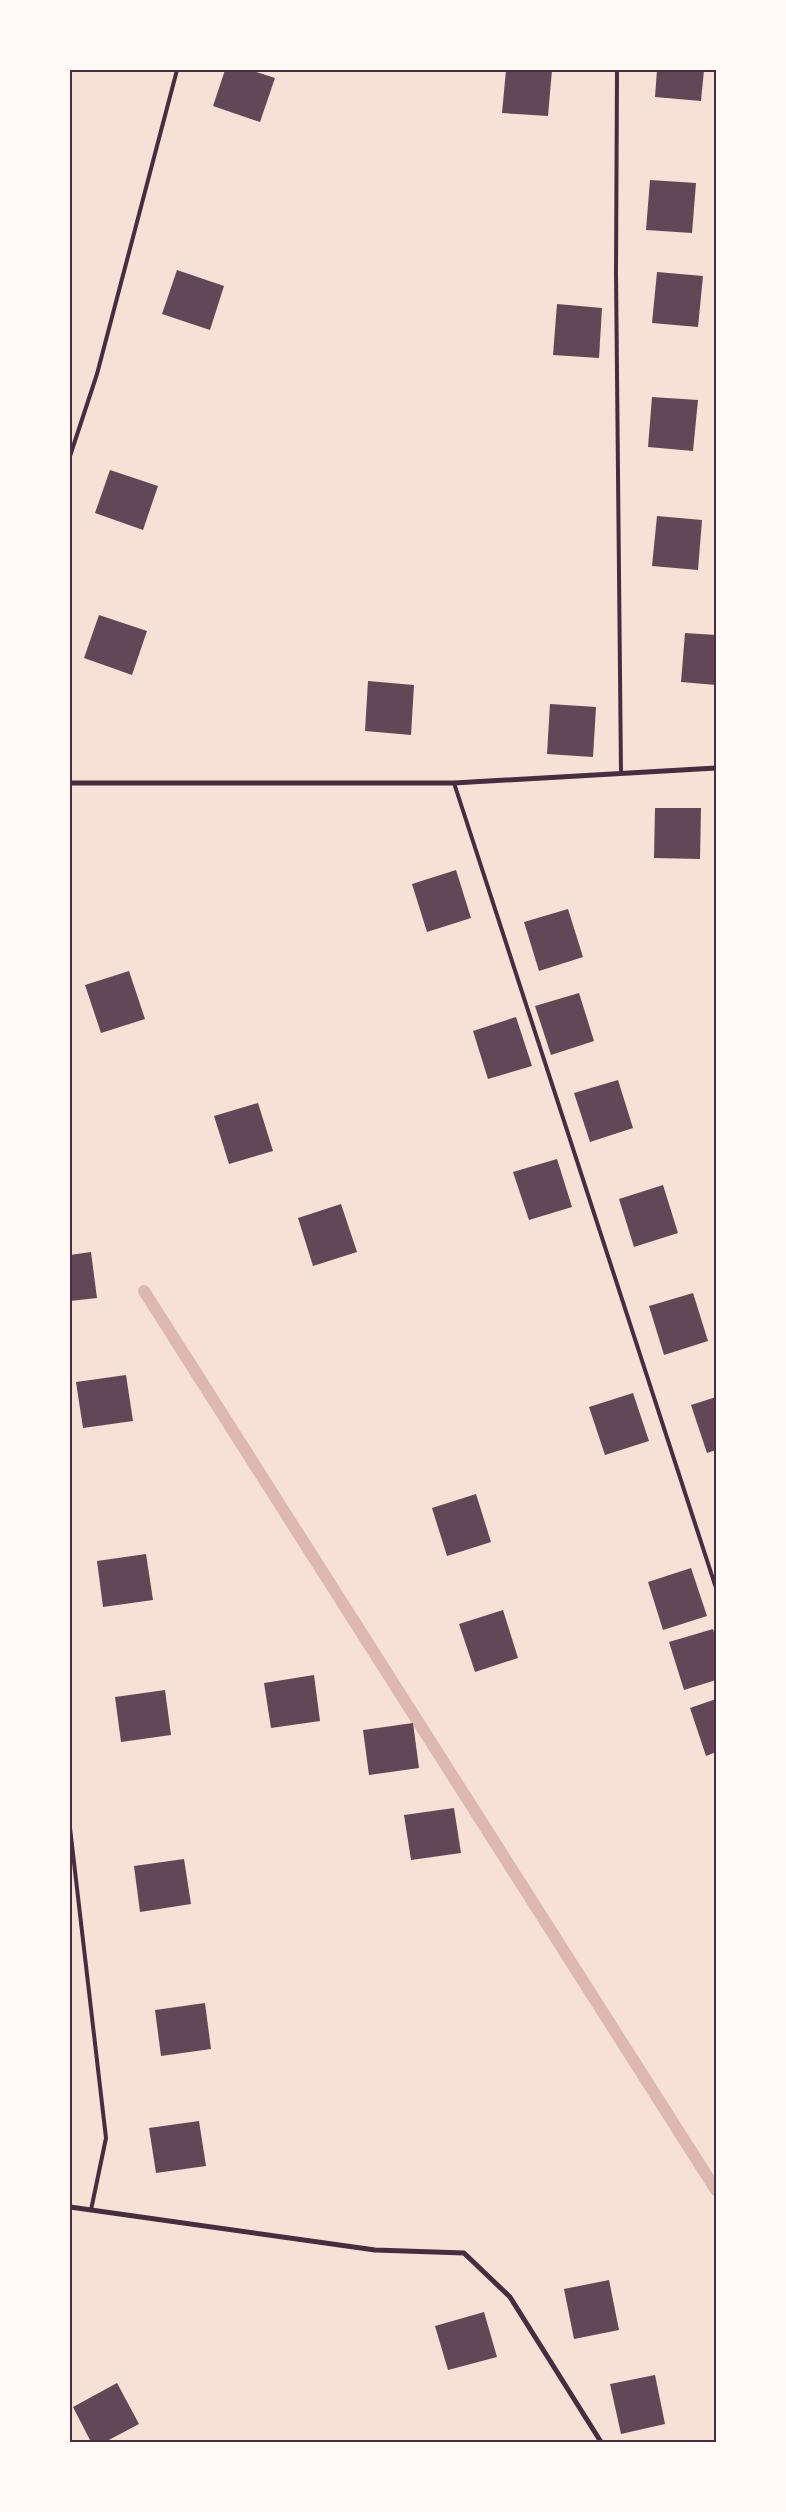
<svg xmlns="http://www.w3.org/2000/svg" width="786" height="2512" viewBox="0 0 786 2512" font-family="Bitter,serif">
<rect width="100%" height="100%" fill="#f7e1d7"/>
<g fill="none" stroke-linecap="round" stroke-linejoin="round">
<!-- stream -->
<polyline stroke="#dcb8b0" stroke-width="12" points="144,1291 716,2190"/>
</g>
<!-- building -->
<g fill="#644757">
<polygon points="225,70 250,70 275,78 260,122 213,106"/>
<polygon points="506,70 552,70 548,116 502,113"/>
<polygon points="657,70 704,70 701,101 655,97"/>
<polygon points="650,180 696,183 692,233 646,230"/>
<polygon points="177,270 224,286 210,330 162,314"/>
<polygon points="657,272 703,276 698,327 652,323"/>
<polygon points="557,304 602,308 599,358 553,355"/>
<polygon points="652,397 698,400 693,451 648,447"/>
<polygon points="110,470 158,486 143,530 95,513"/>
<polygon points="657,516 702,520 698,570 652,566"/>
<polygon points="99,615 147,631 132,675 84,658"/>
<polygon points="685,633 716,635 716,685 681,682"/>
<polygon points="368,681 414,685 411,735 365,731"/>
<polygon points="550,704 596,707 593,757 547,754"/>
<polygon points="655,808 701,808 700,859 654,858"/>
<polygon points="456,870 471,918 427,932 412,884"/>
<polygon points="568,909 583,957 539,971 524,922"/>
<polygon points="129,971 145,1019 101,1033 85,985"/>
<polygon points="579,993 594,1041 551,1055 535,1006"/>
<polygon points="516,1017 532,1066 488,1079 473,1031"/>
<polygon points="618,1080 633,1128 590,1142 574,1093"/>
<polygon points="258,1103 273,1151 229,1164 214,1116"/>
<polygon points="557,1159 572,1207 529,1220 513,1172"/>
<polygon points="663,1185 678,1233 634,1247 619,1199"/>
<polygon points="341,1204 357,1252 313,1266 298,1218"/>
<polygon points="91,1252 97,1298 70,1301 70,1255"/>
<polygon points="693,1293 708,1341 664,1355 649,1306"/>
<polygon points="126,1375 133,1421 83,1428 76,1382"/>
<polygon points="633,1393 649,1441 605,1455 589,1407"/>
<polygon points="716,1397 716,1450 707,1453 691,1405"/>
<polygon points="476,1494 491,1542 447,1556 432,1508"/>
<polygon points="146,1554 153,1600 103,1607 97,1561"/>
<polygon points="691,1568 707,1616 663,1630 648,1582"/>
<polygon points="503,1610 518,1658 475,1672 459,1624"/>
<polygon points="713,1629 716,1639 716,1680 684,1690 669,1642"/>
<polygon points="314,1675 320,1721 271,1728 264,1683"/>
<polygon points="165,1690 171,1735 121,1742 115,1697"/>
<polygon points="716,1699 716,1752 706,1756 690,1708"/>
<polygon points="413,1723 419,1768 369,1775 363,1730"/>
<polygon points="454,1808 461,1853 411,1860 404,1815"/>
<polygon points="184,1859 191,1904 140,1912 134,1866"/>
<polygon points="205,2003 211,2049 161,2056 155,2010"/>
<polygon points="199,2121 206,2166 156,2173 149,2128"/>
<polygon points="609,2280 619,2330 574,2339 564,2289"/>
<polygon points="484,2312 497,2357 448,2370 435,2326"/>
<polygon points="655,2375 665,2424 621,2434 610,2384"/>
<polygon points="117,2383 139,2424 105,2442 91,2442 73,2407"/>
</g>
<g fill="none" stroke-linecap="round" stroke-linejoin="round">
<!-- service -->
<g stroke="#4a2c40" stroke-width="4">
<polyline points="617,70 616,273 621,773"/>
<polyline points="70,456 97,374 177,70"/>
<polyline points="454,783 716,1588"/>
<polyline points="70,1828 106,2138 91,2210"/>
</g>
<!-- minor -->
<g stroke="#4a2c40" stroke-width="5">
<polyline points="70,783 454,783 716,768"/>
<polyline points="70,2207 375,2250 464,2253 510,2297 601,2442"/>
</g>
</g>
<!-- border -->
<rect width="786" height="2512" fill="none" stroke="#fffaf5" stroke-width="142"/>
<rect x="71" y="71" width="644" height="2370" fill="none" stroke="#4a2c40" stroke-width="2"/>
</svg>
